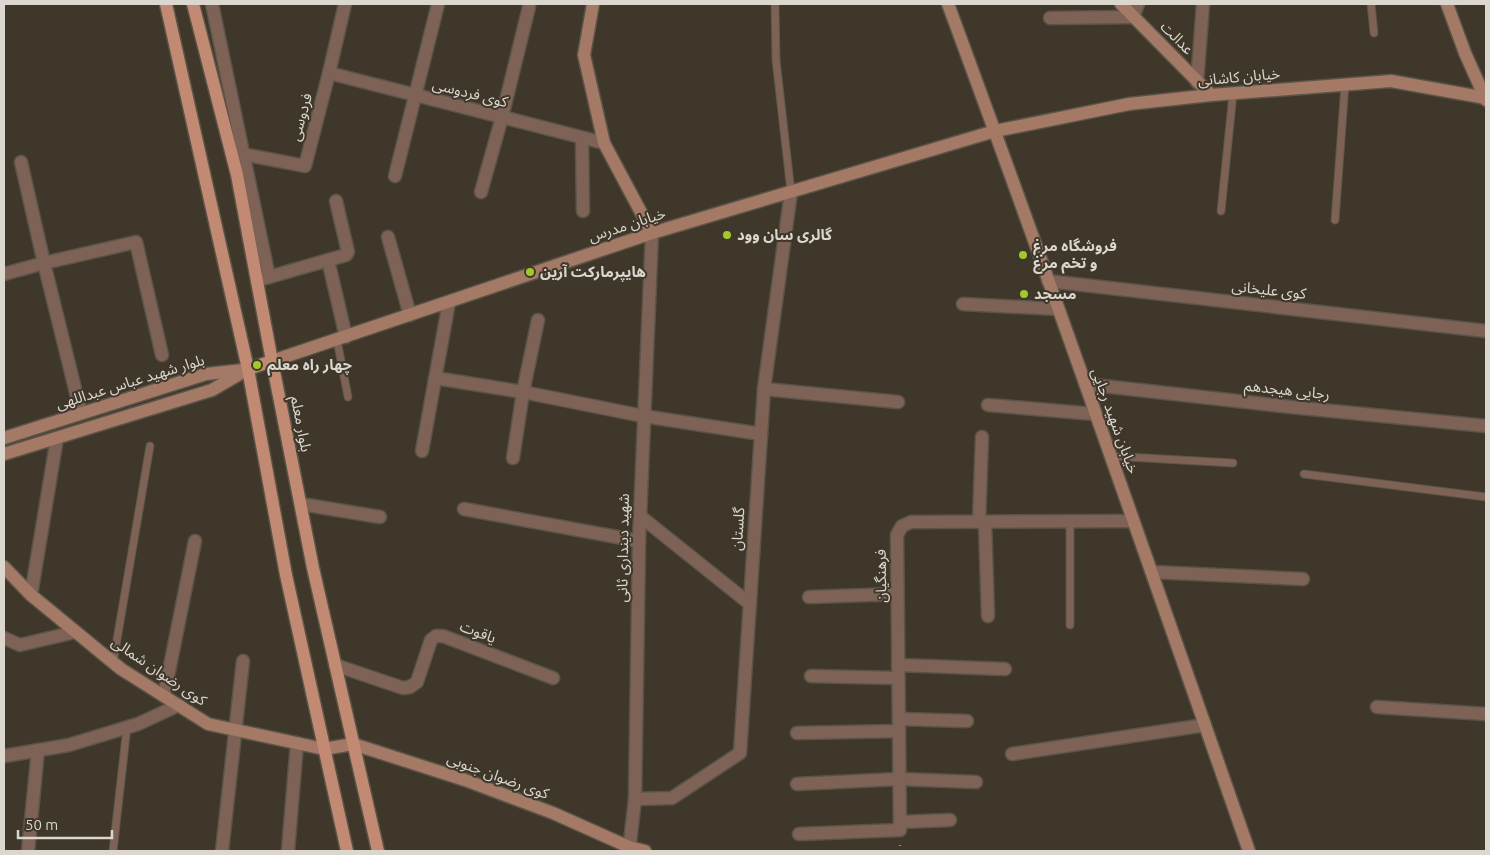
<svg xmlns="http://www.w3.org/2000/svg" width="1490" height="855" viewBox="0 0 1490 855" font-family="Ubuntu,'Noto Sans Arabic',sans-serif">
<rect width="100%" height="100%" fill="#3e372a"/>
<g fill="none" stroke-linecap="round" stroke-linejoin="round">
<!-- lane casing -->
<g stroke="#5a5448" stroke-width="9">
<g id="lane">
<polyline points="775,4 776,60 791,192"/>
<polyline points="1371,4 1374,33"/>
<polyline points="1221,211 1233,94"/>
<polyline points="1335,220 1345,85"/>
<polyline points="337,340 348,397"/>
<polyline points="1110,456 1233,463"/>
<polyline points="1304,474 1486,497"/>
<polyline points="1070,625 1070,522"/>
<polyline points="113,663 150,446"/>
<polyline points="113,851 127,727"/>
</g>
</g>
<!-- street casing -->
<g stroke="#5a5448" stroke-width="15">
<g id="street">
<polyline points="212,4 269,277"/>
<polyline points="1050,18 1133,17 1138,4"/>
<polyline points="329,73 604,143"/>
<polyline points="1197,82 1203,4"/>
<polyline points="582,138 583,211"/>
<polyline points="237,153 305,166 329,73 345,4"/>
<polyline points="21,162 44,263 136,242 162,355"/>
<polyline points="395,176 438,4"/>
<polyline points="481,192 502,117 529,7"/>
<polyline points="388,237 410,315"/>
<polyline points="328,260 346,337"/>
<polyline points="4,274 44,263 81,413"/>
<polyline points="262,279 346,255 348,252 336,201"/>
<polyline points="1048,281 1486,331"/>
<polyline points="963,304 1058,309"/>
<polyline points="435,378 523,392 643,416 761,434"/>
<polyline points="1085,384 1291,407 1486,426"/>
<polyline points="764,389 898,402"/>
<polyline points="988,405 1095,414"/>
<polyline points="422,451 449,302"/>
<polyline points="513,458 523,392 538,320"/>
<polyline points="301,504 380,517"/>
<polyline points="464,509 639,541"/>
<polyline points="640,516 750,604"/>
<polyline points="979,522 982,437"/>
<polyline points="985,522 988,616"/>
<polyline points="1152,572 1303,579"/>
<polyline points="31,595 57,438"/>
<polyline points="809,597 897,594"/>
<polyline points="4,638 20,645 75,632"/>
<polyline points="335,665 403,688 410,687 417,682 431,640 436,636 443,636 553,678"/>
<polyline points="898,665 1005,669"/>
<polyline points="811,676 898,678"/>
<polyline points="164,696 195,541"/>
<polyline points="1377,707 1486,714"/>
<polyline points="899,719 967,721"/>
<polyline points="797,733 899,731"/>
<polyline points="1012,754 1205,725"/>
<polyline points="4,756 69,745 138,724 179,705"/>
<polyline points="797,784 899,779 976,782"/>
<polyline points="635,799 672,798 740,753 764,389 791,192"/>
<polyline points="900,822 950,820"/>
<polyline points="799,834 900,830 897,535 902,526 911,522 1133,521"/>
<polyline points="28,851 38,750"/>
<polyline points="222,851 243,661"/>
<polyline points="288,851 297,743"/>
<polyline points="629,851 635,799 639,541 652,233"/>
</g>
</g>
<!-- secondary casing -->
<g stroke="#5a5448" stroke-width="15">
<g id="secondary">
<polyline points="593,4 584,55 604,143 652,233"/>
<path d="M948 4C1052 285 1150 568 1249 851"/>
<polyline points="1121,4 1211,95"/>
<polyline points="1447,4 1465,53 1486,100"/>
<polyline points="272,361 652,233 995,131 1129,104 1211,95 1391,81 1486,98"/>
<polyline points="4,438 206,374 243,370"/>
<polyline points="4,454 212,390 248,369"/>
<polyline points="4,567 31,595 121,669 208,724 324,749 353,744 465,780 553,813 629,847 645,851"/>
</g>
</g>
<!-- primary casing -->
<g stroke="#5a5448" stroke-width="15">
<g id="primary">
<polyline points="166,4 248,369 286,575 347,851"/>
<polyline points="193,4 237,175 272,361 313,568 378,851"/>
<polyline points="248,369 272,361"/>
</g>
</g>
<!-- path -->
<polyline stroke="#8a8479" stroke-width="2.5" stroke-dasharray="1 4" stroke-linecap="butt" points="900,851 900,843"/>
<!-- lane -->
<use href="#lane" stroke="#7e6256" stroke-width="7"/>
<!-- street -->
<use href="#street" stroke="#7e6256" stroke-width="12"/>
<!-- secondary -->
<use href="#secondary" stroke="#a47966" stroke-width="12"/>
<!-- primary -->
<use href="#primary" stroke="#c28a72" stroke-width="12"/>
</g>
<!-- markers -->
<g fill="#a1c929" stroke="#3e372a" stroke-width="2">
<circle cx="727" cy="235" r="5"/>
<circle cx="1023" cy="255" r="5"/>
<circle cx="530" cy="272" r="5"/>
<circle cx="1024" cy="294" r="5"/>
<circle cx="257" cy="365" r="5"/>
</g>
<g text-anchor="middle" stroke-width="4" stroke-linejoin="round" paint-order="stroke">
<!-- street labels -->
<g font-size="15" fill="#dbd7cf" stroke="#3e372a">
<text transform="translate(1177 38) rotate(45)" y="5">عدالت</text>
<text transform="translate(1239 77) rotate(-5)" y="5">خیابان کاشانی</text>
<text transform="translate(470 93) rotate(14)" y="5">کوی فردوسی</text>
<text transform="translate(301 117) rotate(-75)" y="5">فردوسی</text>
<text transform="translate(627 225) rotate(-18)" y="5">خیابان مدرس</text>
<text transform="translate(1269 290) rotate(6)" y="5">کوی علیخانی</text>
<text transform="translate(130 382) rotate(-17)" y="5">بلوار شهید عباس عبداللهی</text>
<text transform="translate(1287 390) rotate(6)" y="5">رجایی هیجدهم</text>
<text transform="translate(1115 421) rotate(70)" y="5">خیابان شهید رجایی</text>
<text transform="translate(301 424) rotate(79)" y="5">بلوار معلم</text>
<text transform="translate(738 529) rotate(-86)" y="5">گلستان</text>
<text transform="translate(623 548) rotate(-89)" y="5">شهید دینداری ثانی</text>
<text transform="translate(881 576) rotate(-91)" y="5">فرهنگیان</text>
<text transform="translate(478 632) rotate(21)" y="5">یاقوت</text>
<text transform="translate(159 671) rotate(34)" y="5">کوی رضوان شمالی</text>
<text transform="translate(498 776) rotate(20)" y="5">کوی رضوان جنوبی</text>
</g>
<!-- poi labels -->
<g font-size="15" font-weight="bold" fill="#dbd7cf" stroke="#3e372a" text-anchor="start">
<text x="737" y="240">گالری سان وود</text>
<text x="1033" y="251">فروشگاه مرغ<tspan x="1033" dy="17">و تخم مرغ</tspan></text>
<text x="540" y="277">هایپرمارکت آرین</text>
<text x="1034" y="299">مسجد</text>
<text x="267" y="370">چهار راه معلم</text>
</g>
</g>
<!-- border -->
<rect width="1490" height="855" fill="none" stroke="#dbd7cf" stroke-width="10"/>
<!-- scale -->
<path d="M18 830v8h94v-8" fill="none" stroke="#dbd7cf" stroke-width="2.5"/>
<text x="25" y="830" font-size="15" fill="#dbd7cf" stroke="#3e372a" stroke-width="4" paint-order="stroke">50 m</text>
</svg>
